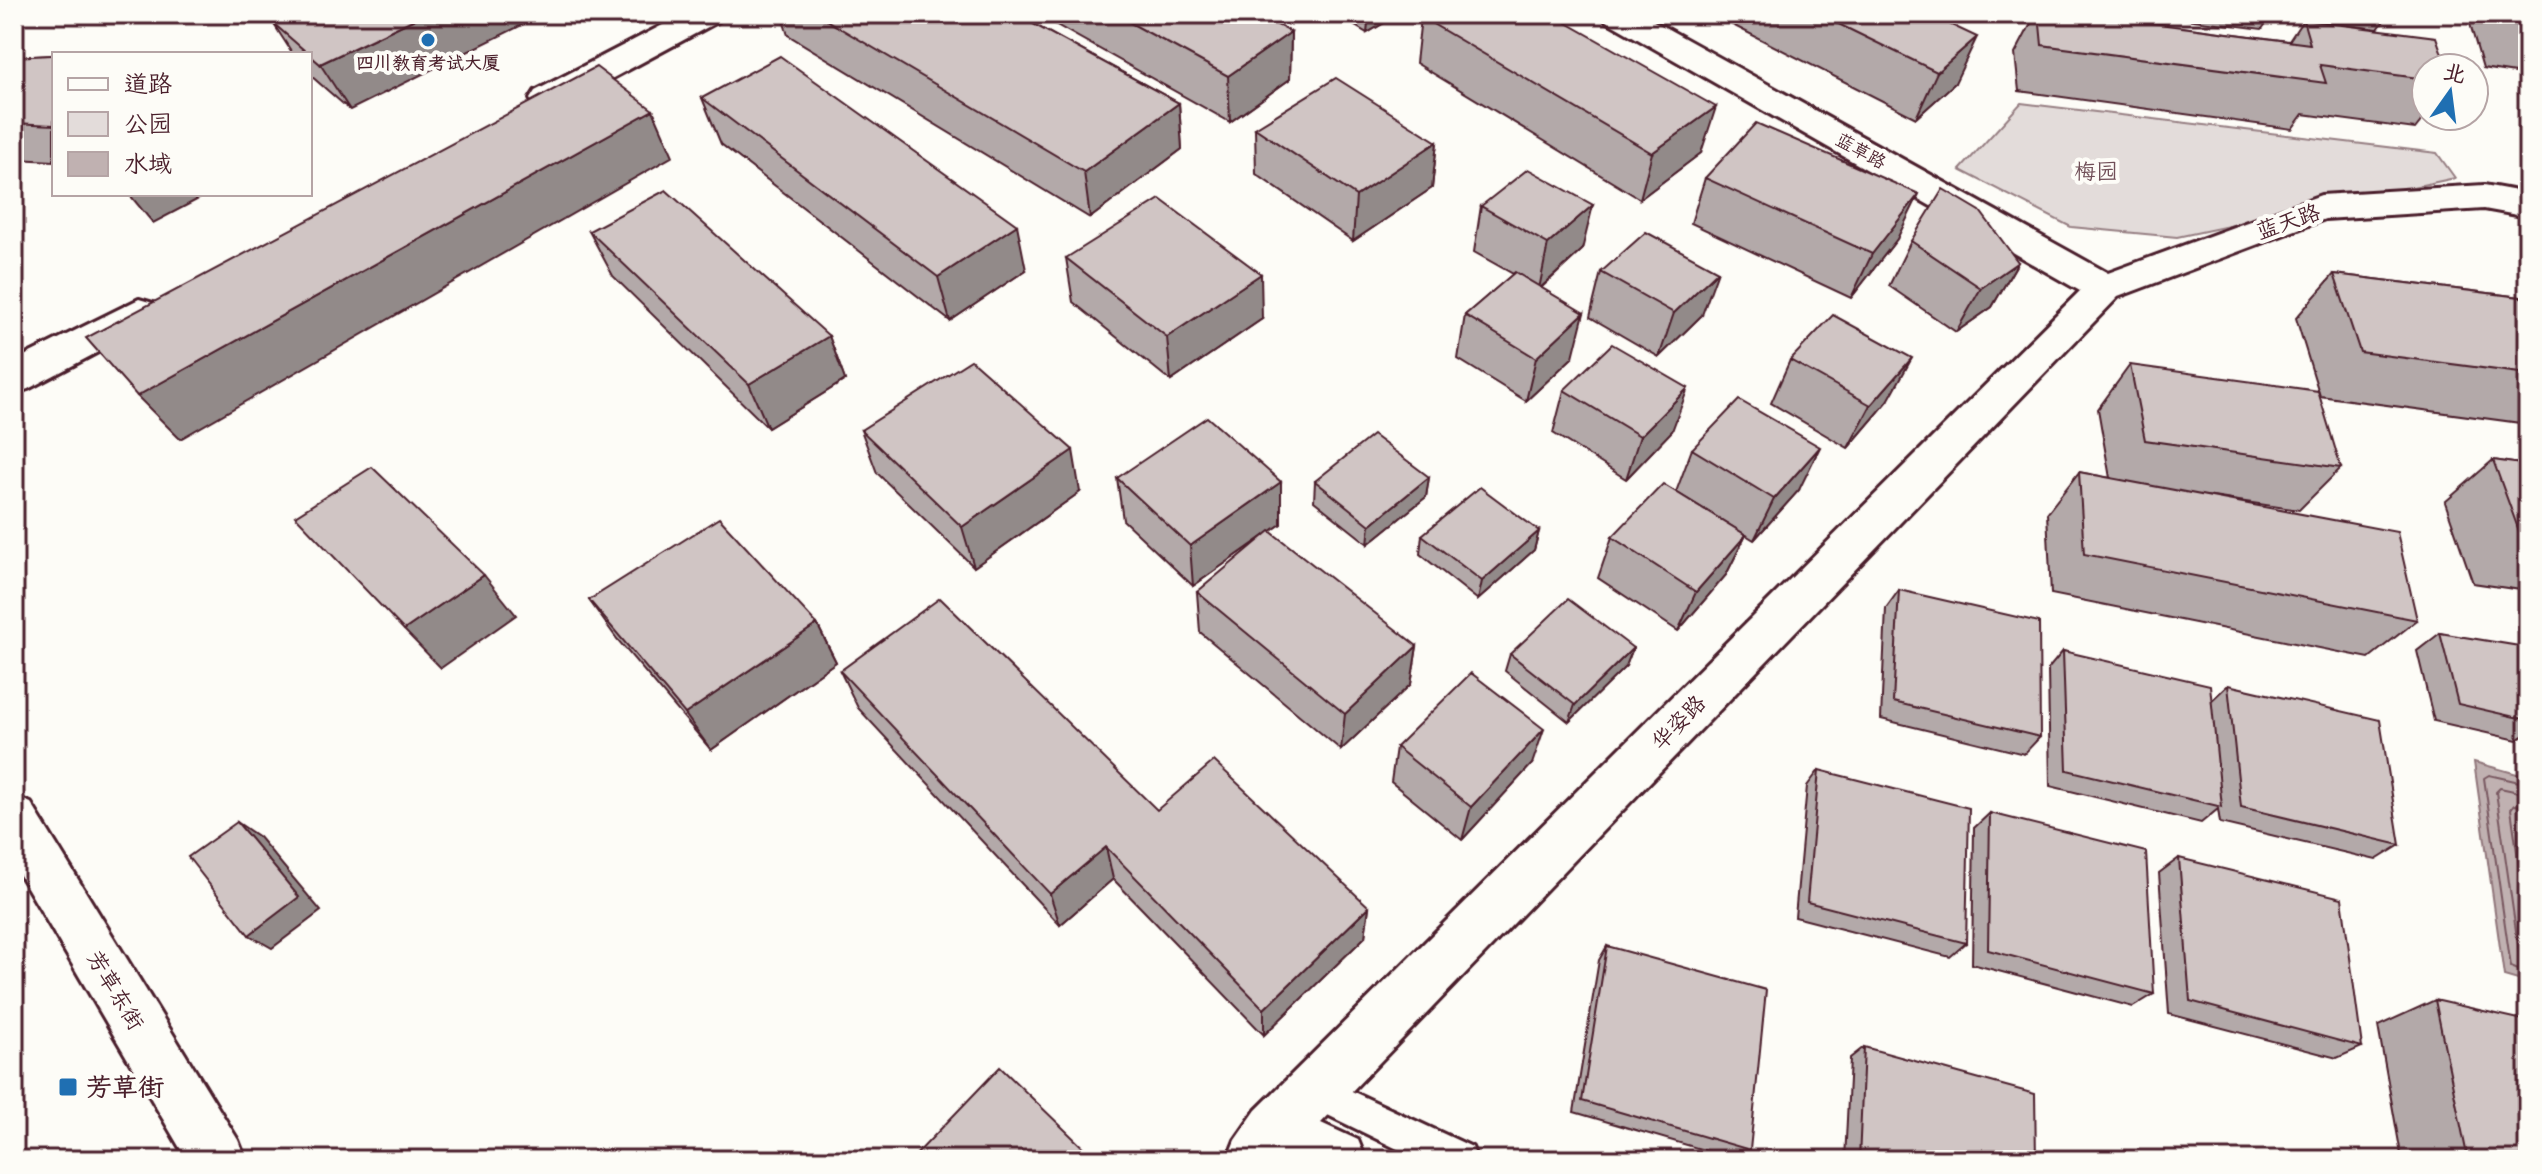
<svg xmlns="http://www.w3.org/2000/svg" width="2542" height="1174" viewBox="0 0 2542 1174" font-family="Delius,'LXGW WenKai TC',sans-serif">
<rect width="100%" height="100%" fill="#fdfcf7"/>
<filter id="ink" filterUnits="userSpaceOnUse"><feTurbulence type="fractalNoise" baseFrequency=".0125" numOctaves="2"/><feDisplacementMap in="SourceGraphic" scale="16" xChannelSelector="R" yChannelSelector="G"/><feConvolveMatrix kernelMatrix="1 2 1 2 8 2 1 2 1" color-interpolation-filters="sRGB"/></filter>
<g filter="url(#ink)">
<!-- green -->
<polygon fill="#e3dcda" stroke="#967e82" stroke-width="2" points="2021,103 2437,153 2455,178 2177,237 2071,227 1960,170"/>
<!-- water -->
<polygon fill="#c0b1b1" stroke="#91777b" stroke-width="2" points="2474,762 2528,777 2528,983 2504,976"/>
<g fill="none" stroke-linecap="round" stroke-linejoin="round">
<!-- shore -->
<g stroke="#795961" stroke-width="2">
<polyline points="2528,784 2489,775 2484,778 2511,967 2528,974"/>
<polyline points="2528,794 2500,788 2496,792 2520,959 2528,964"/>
<polyline points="2528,806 2514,805 2511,809 2528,930"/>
</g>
<!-- lane casing -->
<g stroke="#4a1f2b" stroke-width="6">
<polygon id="lane" points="1315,1074 1472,1147 1477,1160 1420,1160 1303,1103 1298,1091 1303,1079"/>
</g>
<!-- street casing -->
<g stroke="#4a1f2b" stroke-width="6">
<polygon id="street" points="1601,14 1641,14 2108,273 2321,195 2484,185 2528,193 2528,217 2484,209 2325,219 2118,297 1321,1123 1358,1140 1366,1160 1227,1160 1235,1140 1256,1110 2080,291 1606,21"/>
</g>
<!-- secondary casing -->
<g stroke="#4a1f2b" stroke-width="6">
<g id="secondary">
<polygon points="684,14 724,14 719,21 559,107 547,110 535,107 530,99 535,91"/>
<polygon points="139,299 153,303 158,313 153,323 28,389 14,394 14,361"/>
<polygon points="14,796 31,803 238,1140 246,1160 187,1160 14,865"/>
</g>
</g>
<!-- lane -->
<use href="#lane" fill="#fdfcf7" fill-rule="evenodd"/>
<!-- street -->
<use href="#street" fill="#fdfcf7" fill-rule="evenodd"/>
<!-- secondary -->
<use href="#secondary" fill="#fdfcf7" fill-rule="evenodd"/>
</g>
<!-- wall -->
<g fill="#b3a9a9" stroke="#4a1f2b" stroke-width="2">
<polygon points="292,14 350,110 310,75 310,54 293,54 273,23"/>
<polygon points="781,14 1015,14 1179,103 1182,149 1090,218 788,35"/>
<polygon points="1037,14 1256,14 1291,32 1290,79 1230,122"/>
<polygon points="1335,14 1399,14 1367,33"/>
<polygon points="1711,14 1928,14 1955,83 1916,118"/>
<polygon points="2036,14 2083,14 2289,41 2303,20 2426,68 2426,115 2415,129 2303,114 2292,129 2019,91 2015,54"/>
<polygon points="2147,14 2389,14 2378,29 2272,15 2262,29"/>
<polygon points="2470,14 2528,14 2528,75 2483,68 2468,17"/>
<polygon points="1421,17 1701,153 1640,199 1416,63"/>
<polygon points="54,55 54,161 14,159 14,57"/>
<polygon points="2528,80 2528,117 2518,92"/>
<polygon points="702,98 1026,270 950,321 721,144"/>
<polygon points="1255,128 1437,142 1432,188 1353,241 1256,174"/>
<polygon points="1705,178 1897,239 1851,298 1691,223"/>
<polygon points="1481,206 1582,250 1541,288 1573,357 1526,401 1458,359 1465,315 1513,274 1474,252"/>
<polygon points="589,231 829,336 845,380 768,428 613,276"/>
<polygon points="1911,241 2018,262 1992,307 1956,332 1889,286"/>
<polygon points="1066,258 1262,319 1171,381 1073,302"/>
<polygon points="1601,272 1702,315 1659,357 1590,317"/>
<polygon points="2334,274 2528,298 2528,424 2320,396 2296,318"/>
<polygon points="1790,360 1888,401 1848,448 1771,403"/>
<polygon points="2130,365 2341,468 2299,510 2206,496 2417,620 2369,658 2051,594 2047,513 2079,472 2110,478 2098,409"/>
<polygon points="1564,390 1672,431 1626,479 1553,433"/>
<polygon points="861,430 1080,492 974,567 877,473"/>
<polygon points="1692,449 1799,490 1754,540 1676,492"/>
<polygon points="2493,460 2528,465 2528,591 2473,583 2445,502"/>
<polygon points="1429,477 1426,497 1368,544 1314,501 1315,481"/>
<polygon points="1117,478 1281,482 1281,524 1193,586 1123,520"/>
<polygon points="1539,531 1534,550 1478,600 1420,554 1422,535"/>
<polygon points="1746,535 1726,575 1678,631 1598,578 1612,537"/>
<polygon points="1899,590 2040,737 2024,754 1881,719 1886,608"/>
<polygon points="1197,592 1417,646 1411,684 1341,750 1200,632"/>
<polygon points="589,600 817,624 836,662 711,750 617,639"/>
<polygon points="2440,633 2528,659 2528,733 2517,740 2434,721 2417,651"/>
<polygon points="1633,648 1626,666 1569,722 1505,671 1510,654"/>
<polygon points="2063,651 2212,700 2228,685 2400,845 2376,860 2220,823 2218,809 2201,823 2050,786 2048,669"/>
<polygon points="840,671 1157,810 1369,907 1365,937 1264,1035 1113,879 1060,925 858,708"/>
<polygon points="1396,747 1532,764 1462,840 1391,782"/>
<polygon points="1819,770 1966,943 1950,957 1795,917 1807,786"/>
<polygon points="1990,813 2154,994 2133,1007 1972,964 1974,828"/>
<polygon points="2179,858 2362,1047 2337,1058 2169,1014 2159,873"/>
<polygon points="1607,946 1750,1150 1738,1160 1574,1112 1599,960"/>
<polygon points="2435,1000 2528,1160 2402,1160 2378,1026"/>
<polygon points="1864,1047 2036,1160 1845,1160 1850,1058"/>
</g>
<!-- shaded-wall -->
<g fill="#928a89" stroke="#4a1f2b" stroke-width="2">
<polygon points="425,14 544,14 350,110 320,64"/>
<polygon points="1369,14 1399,14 1367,33"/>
<polygon points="1291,32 1290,79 1230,122 1228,76"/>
<polygon points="1977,37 1955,83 1916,118 1937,72"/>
<polygon points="1179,103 1182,149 1090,218 1084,172"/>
<polygon points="1716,107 1701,153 1640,199 1652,153"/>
<polygon points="653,110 673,156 180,439 137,396"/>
<polygon points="1437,142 1432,188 1353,241 1356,196"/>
<polygon points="129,194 208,194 153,223"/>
<polygon points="1919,194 1897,239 1851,298 1872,254"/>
<polygon points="1593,205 1582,250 1539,289 1548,244"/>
<polygon points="1017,225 1026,270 950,321 938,277"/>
<polygon points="2018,262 1992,307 1956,332 1981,288"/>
<polygon points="1718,271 1702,315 1659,357 1674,313"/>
<polygon points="1261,274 1262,319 1171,381 1167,337"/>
<polygon points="1584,313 1573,357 1526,401 1536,358"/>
<polygon points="829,336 845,380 768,428 749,384"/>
<polygon points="1912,358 1888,401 1848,448 1871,405"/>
<polygon points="1688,388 1672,431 1626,479 1640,436"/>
<polygon points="1820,447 1799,490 1754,540 1774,499"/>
<polygon points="1073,450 1080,492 974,567 962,527"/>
<polygon points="1429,477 1426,497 1368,544 1370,525"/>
<polygon points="1281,482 1281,524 1193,586 1190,546"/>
<polygon points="1539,531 1534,550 1478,600 1482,581"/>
<polygon points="1746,535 1726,575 1678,631 1696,592"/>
<polygon points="484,575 516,615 441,668 404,630"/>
<polygon points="817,624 836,662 711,750 685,714"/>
<polygon points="1417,646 1411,684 1341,750 1345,714"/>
<polygon points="1633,648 1626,666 1569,722 1575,705"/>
<polygon points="1544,729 1532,764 1462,840 1471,807"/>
<polygon points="237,822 259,837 321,911 272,948 249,935"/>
<polygon points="1106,847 1113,879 1060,925 1050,894"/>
<polygon points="1369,907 1365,937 1264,1035 1264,1009"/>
</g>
<!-- building -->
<g fill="#d0c5c4" stroke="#4a1f2b" stroke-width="2">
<polygon points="292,14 425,14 320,64 273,23"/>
<polygon points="816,14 1015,14 1179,103 1084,172"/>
<polygon points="1114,14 1256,14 1291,32 1228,76"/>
<polygon points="1426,14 1551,14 1716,107 1652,153 1421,17"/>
<polygon points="1818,14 1928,14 1977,37 1937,72"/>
<polygon points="2039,14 2083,14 2310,44 2303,20 2436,37 2447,68 2426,68 2426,79 2320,65 2326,83 2042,45"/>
<polygon points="2519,14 2528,14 2528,23 2522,22"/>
<polygon points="51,55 54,55 54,125 14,123 14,57"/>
<polygon points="780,56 1017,225 938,277 702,98"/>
<polygon points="596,67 653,110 137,396 86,338"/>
<polygon points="1336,78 1437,142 1356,196 1255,128"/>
<polygon points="1756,123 1919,194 1872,254 1705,178"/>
<polygon points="1528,169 1593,205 1548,244 1481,206"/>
<polygon points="1943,189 1980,211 2018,262 1981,288 1911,241"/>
<polygon points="666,190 829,336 749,384 589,231"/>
<polygon points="1160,199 1261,274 1167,337 1066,258"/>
<polygon points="1646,232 1718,271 1674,313 1601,272"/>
<polygon points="1515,272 1584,313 1536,358 1465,315"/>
<polygon points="2334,274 2528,298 2528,374 2360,352"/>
<polygon points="1833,315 1912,358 1871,405 1790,360"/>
<polygon points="1612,344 1688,388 1640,436 1564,390"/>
<polygon points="971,360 1073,450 962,527 861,430"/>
<polygon points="2130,365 2318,391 2341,468 2145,440"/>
<polygon points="1739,400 1820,447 1774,499 1692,449"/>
<polygon points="1207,417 1281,482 1190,546 1117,478"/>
<polygon points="1373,435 1429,477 1370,525 1315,481"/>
<polygon points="2493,460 2528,465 2528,543 2523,542"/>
<polygon points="372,467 484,575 404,630 295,516"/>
<polygon points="2079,472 2397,532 2417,620 2084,554"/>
<polygon points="1663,484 1746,535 1696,592 1612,537"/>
<polygon points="1480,487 1539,531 1482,581 1422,535"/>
<polygon points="719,518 817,624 685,714 589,600"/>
<polygon points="1270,531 1417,646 1345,714 1197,592"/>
<polygon points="1899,590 2039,622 2040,737 1893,702"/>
<polygon points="940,598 1157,810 1214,761 1369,907 1264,1009 1106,847 1050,894 840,671"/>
<polygon points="1568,599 1633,648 1575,705 1510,654"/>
<polygon points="2440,633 2525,647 2528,659 2528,720 2458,704"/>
<polygon points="2063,651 2210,685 2222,807 2067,770"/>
<polygon points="1471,673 1544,729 1471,807 1396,747"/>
<polygon points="2228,685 2380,720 2400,845 2241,807"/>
<polygon points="1819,770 1969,808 1966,943 1807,902"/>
<polygon points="1990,813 2146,852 2154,994 1988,950"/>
<polygon points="237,822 299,897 249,935 188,857"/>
<polygon points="2179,858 2342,898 2362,1047 2190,1001"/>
<polygon points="1607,946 1766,990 1750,1150 1582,1101"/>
<polygon points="2435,1000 2528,1021 2528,1160 2468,1160"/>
<polygon points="1864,1047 2035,1094 2036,1160 1859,1160"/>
<polygon points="1000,1067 1096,1160 911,1160"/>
</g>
</g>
<!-- markers -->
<g fill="#1f6fb2" stroke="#fdfcf7" stroke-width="3">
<circle cx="428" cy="40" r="8"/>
<rect x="58" y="1077" width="20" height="20" rx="4"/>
</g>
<g text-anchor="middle" stroke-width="8" stroke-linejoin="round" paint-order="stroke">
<!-- far-poi labels -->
<g font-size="18" font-weight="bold" fill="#4a1f2b" stroke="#fdfcf7">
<text x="428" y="69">四川教育考试大厦</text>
</g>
<!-- far-street labels -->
<g font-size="18" fill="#4a1f2b" stroke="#fdfcf7">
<text transform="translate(1861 151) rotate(29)" y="6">蓝草路</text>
</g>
<!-- park labels -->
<g font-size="22" fill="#704e57" stroke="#fdfcf7">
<text x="2096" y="179">梅园</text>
</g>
<!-- street labels -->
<g font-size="22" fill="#4a1f2b" stroke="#fdfcf7">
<text transform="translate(2288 221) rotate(-19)" y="8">蓝天路</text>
<text transform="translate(1678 722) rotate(-46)" y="8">华姿路</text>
<text transform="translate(116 990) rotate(59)" y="8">芳草东街</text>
</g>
<!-- near-poi labels -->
<g font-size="26" font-weight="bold" fill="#4a1f2b" stroke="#fdfcf7" text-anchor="start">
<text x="86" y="1096">芳草街</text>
</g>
</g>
<!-- margin -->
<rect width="2542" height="1174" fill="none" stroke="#fdfcf7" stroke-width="48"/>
<rect x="24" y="24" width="2494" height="1126" fill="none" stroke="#4a1f2b" stroke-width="3" filter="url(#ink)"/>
<!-- legend -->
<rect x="52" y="52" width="260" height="144" fill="#fdfcf7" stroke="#b5a4a5" stroke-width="2"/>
<rect x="68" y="78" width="40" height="12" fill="#fdfcf7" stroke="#b5a4a5" stroke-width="2"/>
<text x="124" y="92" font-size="24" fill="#4a1f2b">道路</text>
<rect x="68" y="112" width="40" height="24" fill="#e3dcda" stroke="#b5a4a5" stroke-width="2"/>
<text x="124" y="132" font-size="24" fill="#4a1f2b">公园</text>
<rect x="68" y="152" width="40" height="24" fill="#c0b1b1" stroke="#b5a4a5" stroke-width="2"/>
<text x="124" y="172" font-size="24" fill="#4a1f2b">水域</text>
<!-- north arrow -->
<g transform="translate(2450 92) rotate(14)"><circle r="38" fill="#fdfcf7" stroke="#b5a4a5" stroke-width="2"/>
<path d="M0-6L14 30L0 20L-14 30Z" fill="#1f6fb2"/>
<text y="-12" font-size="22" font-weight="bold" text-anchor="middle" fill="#4a1f2b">北</text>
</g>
</svg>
